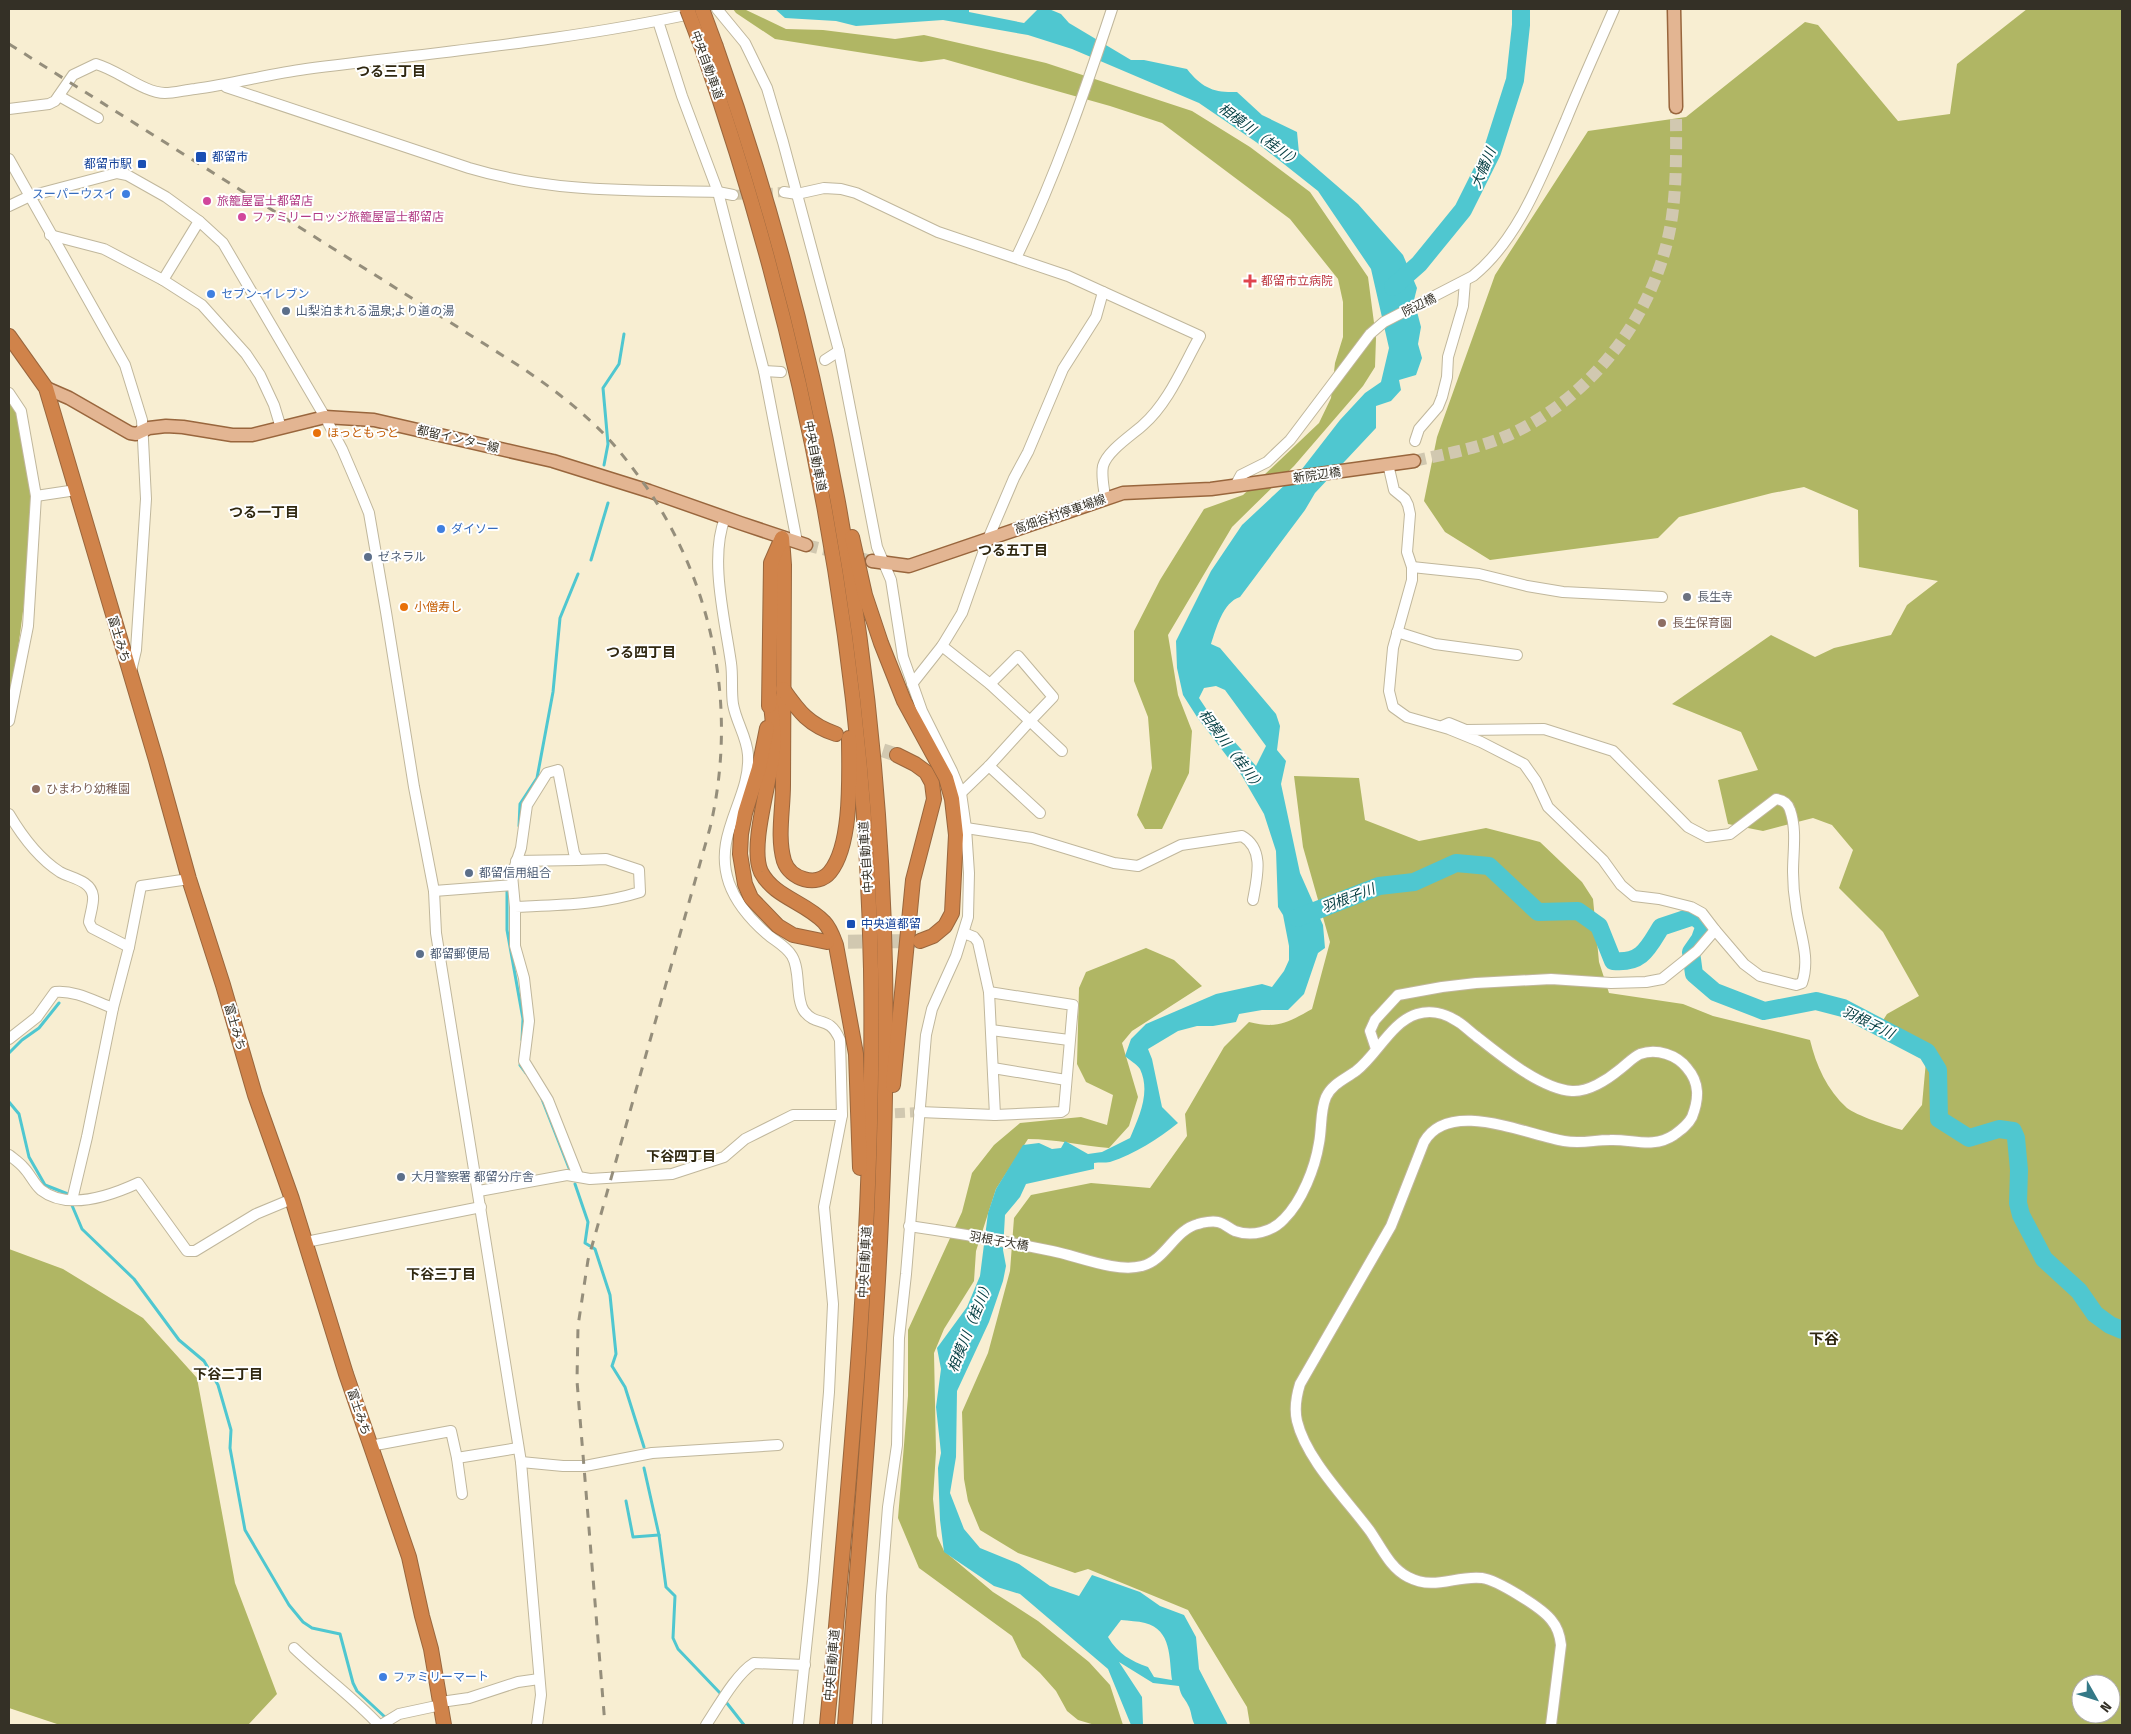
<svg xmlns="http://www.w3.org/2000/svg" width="2131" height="1734" viewBox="0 0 2131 1734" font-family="'Fira Sans Condensed','Noto Sans JP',sans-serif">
<rect width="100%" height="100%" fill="#f8eed2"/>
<!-- forest -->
<g fill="#b0b664" fill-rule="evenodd">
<polygon points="733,9 744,9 786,29 823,30 895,39 924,35 1046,63 1192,111 1250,147 1310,192 1368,277 1376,338 1375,367 1363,386 1294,466 1232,527 1168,635 1178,695 1192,731 1189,773 1162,829 1145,829 1137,815 1152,768 1148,717 1134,681 1134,631 1160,580 1204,509 1243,495 1319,423 1331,398 1335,363 1343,337 1343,302 1338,279 1290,219 1162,123 1110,106 944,59 921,62 775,39 736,13"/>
<path d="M2027 9H2122V1725H1250L1247 1707 1188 1610 1088 1569 1075 1573 1018 1553 980 1530 968 1501 964 1479 962 1412 988 1353 1010 1271 1014 1218 1031 1195 1091 1183 1150 1188 1187 1136 1185 1114 1224 1047 1249 1022C1277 1029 1287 1023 1312 1009L1330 942 1303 847 1294 776 1359 778 1365 820 1419 841 1486 828 1540 842 1582 882 1593 899 1599 962 1609 993 1683 1004 1713 1016 1810 1040C1816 1065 1827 1090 1847 1108 1855 1115 1891 1127 1902 1130L1922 1105 1926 1061 1880 1025 1887 1014 1919 996 1883 932 1839 888 1853 850 1832 825 1813 818 1763 831 1728 824 1718 780 1758 770 1741 732 1672 704 1771 635 1815 657 1834 648 1891 635 1907 605 1938 581 1859 567 1858 510 1804 487 1772 493 1679 517 1658 538 1490 560 1445 532 1424 501 1437 437 1495 275 1588 131 1686 117 1805 22 1818 25 1898 121 1950 114 1957 64ZM2081 1684H2111V1714H2081Z"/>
<polygon points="9,397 21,411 35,522 9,716"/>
<path d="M1146 948 1174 960 1202 986 1132 1031 1122 1043 1138 1097 1129 1126 1109 1148C1082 1146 1056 1139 1028 1139L996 1189 976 1251 974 1281 944 1329 934 1353 936 1452 933 1499 937 1536 944 1551 993 1592 1038 1621 1089 1662 1110 1685 1123 1725H1095L1078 1720 1067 1711 1056 1691 1040 1673 1022 1657 1012 1636 919 1568 898 1518 908 1396V1330L962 1212 972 1173 994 1145 1020 1123 1081 1117 1107 1125 1113 1095 1086 1082 1077 1064 1079 988 1086 972Z"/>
<polygon points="9,1249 63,1269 143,1318 197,1378 235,1583 277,1694 248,1725 60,1725 9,1708"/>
</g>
<!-- water -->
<path fill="#4fc7d0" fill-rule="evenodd" d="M775 9H969V12L1024 23 1038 9H1049L1061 14 1069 23 1131 60H1144L1187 69C1202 88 1214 93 1237 92L1262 115 1297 132 1299 153 1358 204 1403 255 1417 288 1414 300 1421 327 1418 344 1422 358 1416 375 1399 380 1401 390 1391 401 1376 406V428L1315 493 1305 510 1240 597C1223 602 1216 629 1211 644L1220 648 1276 714 1280 726 1277 750 1286 761 1281 784 1300 873 1323 925 1325 948 1318 953 1304 994 1288 1010H1262L1239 1014 1236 1022 1213 1026H1197L1178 1031 1148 1049 1152 1059 1162 1107 1178 1123C1158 1139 1135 1154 1110 1162 1105 1163 1099 1162 1094 1163V1169L1026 1184 1020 1197 1005 1215 1003 1250 1006 1266 1003 1281 989 1322 957 1391 956 1457 950 1493 964 1529 980 1548 1019 1564 1050 1586 1079 1596 1092 1575 1140 1592 1160 1606 1184 1615 1196 1637 1199 1669 1228 1725H1195C1191 1719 1192 1712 1188 1705 1184 1697 1181 1697 1179 1686L1153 1683 1119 1662 1142 1697 1143 1725H1131L1108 1669 1020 1594 994 1586 944 1552 940 1520 938 1468 941 1453 936 1407 941 1369 937 1348 967 1307 980 1276 988 1213 996 1189 1023 1145 1039 1143 1052 1149 1061 1148 1065 1141 1088 1154 1102 1152 1130 1138C1139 1117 1151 1092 1140 1069 1137 1064 1129 1060 1125 1056L1131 1039 1146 1024 1216 994 1262 984 1272 987 1284 971 1289 960V946L1283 915 1278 907 1276 851 1264 814 1242 776 1197 717 1183 695 1177 668 1176 641 1211 571 1242 525 1302 469 1340 420 1365 393 1381 382 1389 348 1371 269 1318 191 1256 142 1199 103 1072 49 1028 35 943 20 856 26 836 21 785 18ZM1216 686 1225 690 1266 746 1256 766 1209 713 1199 698 1204 688ZM1121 1620C1129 1621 1138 1621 1145 1623 1172 1630 1169 1658 1172 1680L1154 1677 1148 1667C1131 1661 1118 1654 1108 1637Z"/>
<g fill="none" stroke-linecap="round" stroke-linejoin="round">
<!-- stream -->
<g stroke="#4fc7d0" stroke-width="3">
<polyline points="604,465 608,444 603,388 619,364 624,334"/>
<polyline points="591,560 608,503"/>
<polyline points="519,826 520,804 537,778 553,692 560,618 578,574"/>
<polyline points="508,870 507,876 507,930 523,1019 522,1040"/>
<polyline points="9,1053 22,1040 39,1028 59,1003"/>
<polyline points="521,1061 520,1065 526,1073"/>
<polyline points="542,1099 569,1168"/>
<polyline points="9,1102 19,1114 29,1157 45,1185 68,1194 69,1197"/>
<polyline points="575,1184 588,1222 585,1243 595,1249 610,1295 616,1354 612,1366 625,1387 644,1447"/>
<polyline points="71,1203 82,1229 134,1279 179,1340 204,1361 218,1385 231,1430 230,1448 245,1530 289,1605 303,1622 312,1628 340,1634 353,1683 357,1691 386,1718"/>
<polyline points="644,1468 659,1535 666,1587 675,1596 673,1638 678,1649 720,1693"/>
<polyline points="626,1501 633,1537 659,1535"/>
<polyline points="726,1702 744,1725"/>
</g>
<!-- river -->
<g stroke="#4fc7d0" stroke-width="18">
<polyline points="1393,287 1419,264 1463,210 1492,152 1515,80 1521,25 1521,9"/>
<path d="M1297 918 1379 886 1414 882 1456 863 1489 866 1538 912 1578 911 1599 926 1613 961C1642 964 1648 948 1661 927L1694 916 1705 925 1700 939 1691 952 1694 974 1715 992 1764 1011 1816 1001 1843 1008 1927 1052 1938 1070 1939 1119 1969 1138 1999 1129 2013 1131 2016 1138 2019 1170 2018 1203 2021 1215 2044 1259 2079 1291 2095 1314 2110 1325 2122 1330"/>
</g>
<!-- minor-tunnel -->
<g stroke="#d1c8b0" stroke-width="10" stroke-dasharray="10 5" stroke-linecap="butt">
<polyline points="733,195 784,192"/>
<polyline points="880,1114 919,1112"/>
</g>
<!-- major-tunnel -->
<g stroke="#d1c8b0" stroke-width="12" stroke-dasharray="12 6" stroke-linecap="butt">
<path d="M1414 461C1446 454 1479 448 1509 435 1598 394 1662 305 1673 209 1677 175 1676 141 1676 107"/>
<polyline points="806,545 872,561"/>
</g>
<!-- highway-tunnel -->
<g stroke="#d1c8b0" stroke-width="14" stroke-dasharray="14 7" stroke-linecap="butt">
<polyline points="863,744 897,755"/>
<polyline points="827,942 919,941"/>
</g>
<!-- minor casing -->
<g stroke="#c0b79c" stroke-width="12">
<g id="minor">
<polyline points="717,9 745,43 767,88 783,142 839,351 877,547 891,580 903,657 922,711 952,771 961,793 966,828 969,873 968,917 956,956 932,1009 926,1035 906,1274 899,1338 897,1445 888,1507 881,1596 877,1725"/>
<polyline points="658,21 682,96 718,192 764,371 797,542"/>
<path d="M226 87 469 168C552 193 633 190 718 192L733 195"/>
<polyline points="59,96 98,118"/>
<path d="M9 109 49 104 55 101 73 75 96 64C118 70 144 93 165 93 174 93 185 90 195 89 232 84 269 74 306 69 436 52 567 41 695 13"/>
<polyline points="9,159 125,365 142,420 146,499 136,650 131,671"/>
<path d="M784 192 797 194 824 188 841 189 856 193 938 232 1068 276 1200 336C1183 366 1169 402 1143 425 1132 435 1107 451 1103 466 1101 476 1104 488 1105 497"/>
<polyline points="9,206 30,196 117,173 127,175 166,197 199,221 223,243 325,417 342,449 360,491 369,513 386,612 414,787 434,891 436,933 521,1462 541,1695 537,1725"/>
<polyline points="50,235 104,249 163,280 202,305 246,354 260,375 274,405 281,428"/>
<path d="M1016 258C1055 178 1084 94 1112 9"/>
<polyline points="163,280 199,221"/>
<polyline points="825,360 839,351"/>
<polyline points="764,371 781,372"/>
<polyline points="9,393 21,411 36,496 28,626 9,721"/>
<polyline points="1415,441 1419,429 1438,407 1442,397 1447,377 1448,357 1463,306 1465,281"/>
<path d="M1388 464 1394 490 1405 499 1408 505 1410 514 1407 552 1412 567V580L1393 648 1389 691 1393 707 1407 717 1449 729 1481 742 1524 764 1536 781 1548 807 1603 860 1621 885 1634 896 1659 899 1691 907 1702 913 1715 930 1744 964 1760 976 1796 985 1802 983C1811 957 1799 932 1796 907 1794 895 1793 883 1793 872 1793 851 1797 830 1790 810 1788 803 1783 800 1776 799L1730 834 1707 837 1688 827 1613 751 1544 729 1466 730 1449 723 1442 726"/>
<path d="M1235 486 1241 475 1267 462 1290 440 1370 334 1384 322 1473 276C1519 239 1543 173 1566 120 1581 83 1598 46 1614 9"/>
<polyline points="36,496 76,490"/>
<path d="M725 518C709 558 725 620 731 663 733 676 731 691 733 704 736 722 747 737 748 755 751 799 712 834 729 883 736 903 751 920 767 934 775 941 786 946 792 956 801 971 795 998 804 1011 817 1028 829 1014 840 1040L842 1115 824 1207 833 1304 829 1392 813 1581 798 1725"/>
<polyline points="1412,567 1479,574 1527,586 1563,592 1662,597"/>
<polyline points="1397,632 1435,644 1517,655"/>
<polyline points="942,646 990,684 1030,721 989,766 961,793"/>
<polyline points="912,684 942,646 962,613 988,539 1014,478 1028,452 1063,369 1096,317 1103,292"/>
<polyline points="990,684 1018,656 1053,697 1030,721 1062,751"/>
<polyline points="989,766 1040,813"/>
<path d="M9 814C22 836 38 858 60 872 70 878 91 880 93 896 94 903 90 915 89 922L92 928 129 947"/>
<path d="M966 828 1032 838 1114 863 1138 866 1181 845 1242 836C1265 849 1257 878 1253 900"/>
<polyline points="516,861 578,860"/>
<polyline points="434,891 512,885"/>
<path d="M515 907C557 905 600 905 640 892L639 870 606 859 578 860 574 853 558 770 547 773 527 805 521 848 512 875 515 907V946L524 978 529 1021 524 1061 548 1100 578 1176"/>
<polyline points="964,933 974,937 978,942 989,992 995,1115"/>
<polyline points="991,1030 1069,1040"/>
<path d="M9 1039 37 1017 55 992C75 990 94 1001 113 1008"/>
<polyline points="1376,1049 1370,1031 1375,1020 1398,995 1442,987 1476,983 1551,979 1611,983 1646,982 1662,979 1697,951 1715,930"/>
<polyline points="993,1068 1066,1080"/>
<polyline points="919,1112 995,1115 1061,1112 1064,1110 1073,1005 989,992"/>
<path d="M9 1155C14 1159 20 1163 24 1168 30 1174 34 1184 41 1190 68 1211 110 1196 138 1183L187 1251H195L256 1214 292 1199"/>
<polyline points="479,1191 567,1175 590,1179 672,1174 724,1157 745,1139 793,1115 842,1115"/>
<polyline points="72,1200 87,1137 113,1008 129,947 141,886 189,879"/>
<path d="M909 1226C957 1233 1004 1241 1052 1251 1078 1256 1116 1273 1142 1266 1166 1260 1174 1230 1198 1224 1203 1222 1213 1221 1218 1222 1224 1223 1230 1229 1235 1231 1252 1237 1272 1232 1284 1219 1302 1201 1315 1168 1319 1143 1322 1128 1320 1111 1326 1097 1332 1084 1345 1079 1356 1071 1377 1055 1391 1022 1417 1014 1430 1010 1444 1013 1455 1020 1463 1024 1469 1031 1476 1036 1500 1055 1541 1089 1572 1091 1588 1092 1607 1080 1619 1070 1626 1065 1633 1057 1640 1054 1657 1048 1677 1055 1687 1068 1700 1083 1699 1099 1692 1117 1688 1125 1681 1130 1674 1135 1653 1149 1633 1139 1610 1140 1593 1140 1582 1144 1564 1141 1527 1135 1449 1098 1424 1142L1391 1226 1300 1384C1296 1397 1294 1408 1297 1421 1306 1459 1347 1500 1370 1531 1381 1547 1390 1568 1408 1577 1435 1591 1455 1575 1482 1578 1497 1580 1543 1608 1552 1621 1558 1628 1560 1636 1561 1645L1551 1725"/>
<polyline points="306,1242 481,1207"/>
<polyline points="370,1446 451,1431 457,1458 518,1448"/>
<polyline points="457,1458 462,1494"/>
<polyline points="521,1462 563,1466 585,1466 652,1453 778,1445"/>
<path d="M294 1648C322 1675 353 1697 379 1725"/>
<polyline points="441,1702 469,1698 518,1682 539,1679"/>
<polyline points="381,1725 399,1714 441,1705"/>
<path d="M706 1725C718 1707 736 1674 754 1663L805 1665"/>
</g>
</g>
<!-- major casing -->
<g stroke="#99663d" stroke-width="15">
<g id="major">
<polyline points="1674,9 1676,107"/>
<polyline points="46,388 69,398 130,433 136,434 149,428 166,426 183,427 232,435 252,435 325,417 374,420 553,461 649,491 740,523 806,545"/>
<polyline points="872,561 909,566 1123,493 1211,489 1414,461"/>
</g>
</g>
<!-- highway casing -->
<g stroke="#99663d" stroke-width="16">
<g id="highway">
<path d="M716 47C821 342 879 654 885 967 890 1220 864 1473 845 1725"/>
<path d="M703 51C806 346 865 656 871 969 875 1222 850 1474 827 1725"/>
<polyline points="9,336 46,388 156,760 189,879 223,985 255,1095 292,1199 346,1374 409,1557 422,1616 431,1649 444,1725"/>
<polyline points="852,537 865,595 881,643 904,701 946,778 952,799 956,835 952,913 945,926 933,936 920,941"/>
<path d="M782 538 784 565C784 638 783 712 783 785 783 810 777 837 784 861 790 879 817 888 830 872 853 844 849 772 849 738"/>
<path d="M783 689C799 712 809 725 836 734"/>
<path d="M770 697C772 715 775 732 773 750 771 781 749 846 761 872 774 897 805 902 824 922 830 928 833 937 836 945L856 1054 860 1168"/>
<polyline points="769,706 771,563 781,540"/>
<polyline points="767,728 759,768 745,813 741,834 740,854 745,884 751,898 778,926 793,935 827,942"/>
<polyline points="893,1085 913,880 934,799 932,783 926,772 915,764 897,755"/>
</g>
</g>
<!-- minor -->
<use href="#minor" stroke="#fff" stroke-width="10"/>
<!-- major -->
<use href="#major" stroke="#e3b592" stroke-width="12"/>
<!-- highway -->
<use href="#highway" stroke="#d0834a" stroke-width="14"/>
<!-- rail -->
<path stroke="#958e7b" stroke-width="3" stroke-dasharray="9 9" stroke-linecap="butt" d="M9 44 513 362C544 382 575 405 602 432 618 448 632 467 645 485 714 585 738 709 710 828L588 1260 578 1326 577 1381 605 1725"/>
<!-- highway-bridge casing -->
<g stroke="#99663d" stroke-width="16" stroke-linecap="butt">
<g id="highway-bridge">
<polyline points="687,9 703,51"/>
<polyline points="702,9 716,47"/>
</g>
</g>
<!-- highway-bridge -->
<use href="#highway-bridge" stroke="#d0834a" stroke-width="14"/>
</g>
<!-- markers -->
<g fill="#1a4fb4" stroke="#fff" stroke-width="2">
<rect x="195" y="151" width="12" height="12" rx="2.5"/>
<rect x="137" y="159" width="10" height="10" rx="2.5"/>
<rect x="846" y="919" width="10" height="10" rx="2.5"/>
</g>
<g fill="#3f7fe0" stroke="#fff" stroke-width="2">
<circle cx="126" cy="194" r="5"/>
<circle cx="211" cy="294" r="5"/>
<circle cx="441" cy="529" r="5"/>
<circle cx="383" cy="1677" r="5"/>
</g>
<g fill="#d1479c" stroke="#fff" stroke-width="2">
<circle cx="207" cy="201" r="5"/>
<circle cx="242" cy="217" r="5"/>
</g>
<path fill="#e0444e" stroke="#fff" stroke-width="2" d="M1247.5 273.5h5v5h5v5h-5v5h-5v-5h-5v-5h5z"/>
<g fill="#5c6f8a" stroke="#fff" stroke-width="2">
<circle cx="286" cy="311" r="5"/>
<circle cx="368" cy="557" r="5"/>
<circle cx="469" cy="873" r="5"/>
<circle cx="420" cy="954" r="5"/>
<circle cx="401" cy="1177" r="5"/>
</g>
<g fill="#e8710a" stroke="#fff" stroke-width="2">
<circle cx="317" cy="433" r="5"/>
<circle cx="404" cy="607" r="5"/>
</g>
<circle fill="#6b7280" stroke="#fff" stroke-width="2" cx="1687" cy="597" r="5"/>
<g fill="#8d6e63" stroke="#fff" stroke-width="2">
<circle cx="1662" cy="623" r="5"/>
<circle cx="36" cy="789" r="5"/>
</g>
<g text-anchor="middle" stroke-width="4" stroke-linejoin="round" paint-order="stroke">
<!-- street labels -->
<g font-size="12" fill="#343026" stroke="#fff">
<text transform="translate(707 65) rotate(70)" y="4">中央自動車道</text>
<text transform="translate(1419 305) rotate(-26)" y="4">院辺橋</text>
<text transform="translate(458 439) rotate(13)" y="4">都留インター線</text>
<text transform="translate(815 456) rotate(79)" y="4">中央自動車道</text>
<text transform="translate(1317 475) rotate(-8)" y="4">新院辺橋</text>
<text transform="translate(1060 514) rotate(-19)" y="4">高畑谷村停車場線</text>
<text transform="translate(119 639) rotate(73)" y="4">富士みち</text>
<text transform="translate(866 857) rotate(-94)" y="4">中央自動車道</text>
<text transform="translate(235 1027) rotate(74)" y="4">富士みち</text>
<text transform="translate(999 1241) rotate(10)" y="4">羽根子大橋</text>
<text transform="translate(865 1262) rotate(-87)" y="4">中央自動車道</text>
<text transform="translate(359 1412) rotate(71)" y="4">富士みち</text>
<text transform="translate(832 1665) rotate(-85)" y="4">中央自動車道</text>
</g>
<!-- transit labels -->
<g font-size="12" fill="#164399" stroke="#fff" text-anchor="start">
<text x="212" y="161">都留市</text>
<text x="132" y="168" text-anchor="end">都留市駅</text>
<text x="861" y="928">中央道都留</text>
</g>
<!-- shop labels -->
<g font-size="12" fill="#366cbe" stroke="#fff" text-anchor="start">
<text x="116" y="198" text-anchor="end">スーパーウスイ</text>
<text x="221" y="298">セブン-イレブン</text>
<text x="451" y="533">ダイソー</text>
<text x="393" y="1681">ファミリーマート</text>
</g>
<!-- hotel labels -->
<g font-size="12" fill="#b23c85" stroke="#fff" text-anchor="start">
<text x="217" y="205">旅籠屋富士都留店</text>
<text x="252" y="221">ファミリーロッジ旅籠屋富士都留店</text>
</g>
<!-- health labels -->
<g font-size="12" fill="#be3a42" stroke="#fff" text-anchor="start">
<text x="1261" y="285">都留市立病院</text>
</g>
<!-- service labels -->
<g font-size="12" fill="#4e5e75" stroke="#fff" text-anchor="start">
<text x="296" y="315">山梨泊まれる温泉;より道の湯</text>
<text x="378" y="561">ゼネラル</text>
<text x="479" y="877">都留信用組合</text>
<text x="430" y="958">都留郵便局</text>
<text x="411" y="1181">大月警察署 都留分庁舎</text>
</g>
<!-- food labels -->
<g font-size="12" fill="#c56008" stroke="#fff" text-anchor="start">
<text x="327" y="437">ほっともっと</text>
<text x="414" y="611">小僧寿し</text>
</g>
<!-- worship labels -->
<g font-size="12" fill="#5b616d" stroke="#fff" text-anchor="start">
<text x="1697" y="601">長生寺</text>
</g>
<!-- education labels -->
<g font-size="12" fill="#785e54" stroke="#fff" text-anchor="start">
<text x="1672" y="627">長生保育園</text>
<text x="46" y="793">ひまわり幼稚園</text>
</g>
<!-- neighbourhood labels -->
<g font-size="14" font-weight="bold" fill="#302811" stroke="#fff">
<text x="391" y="76">つる三丁目</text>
<text x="264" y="517">つる一丁目</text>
<text x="1013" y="555">つる五丁目</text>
<text x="641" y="657">つる四丁目</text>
<text x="681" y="1161">下谷四丁目</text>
<text x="441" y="1279">下谷三丁目</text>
<text x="228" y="1379">下谷二丁目</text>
</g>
<!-- water labels -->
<g font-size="14" font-style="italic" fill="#094145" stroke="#fff">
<text transform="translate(1260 135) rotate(36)" y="5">相模川（桂川）</text>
<text transform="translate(1483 168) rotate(-67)" y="5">大幡川</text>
<text transform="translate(1232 750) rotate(53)" y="5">相模川（桂川）</text>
<text transform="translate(1348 898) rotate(-21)" y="5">羽根子川</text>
<text transform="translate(1868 1022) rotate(26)" y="5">羽根子川</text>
<text transform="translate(970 1326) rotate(-68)" y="5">相模川（桂川）</text>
</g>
<!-- quarter labels -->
<g font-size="15" font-weight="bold" fill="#302811" stroke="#fff">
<text x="1824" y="1344">下谷</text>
</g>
</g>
<!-- border -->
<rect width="2131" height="1734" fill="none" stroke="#343026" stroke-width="20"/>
<!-- north arrow -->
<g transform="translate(2096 1699) rotate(129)"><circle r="24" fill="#ffffff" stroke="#aeaca8"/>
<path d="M0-4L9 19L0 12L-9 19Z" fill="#347987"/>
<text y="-8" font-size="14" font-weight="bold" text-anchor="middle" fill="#343026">N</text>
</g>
</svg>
